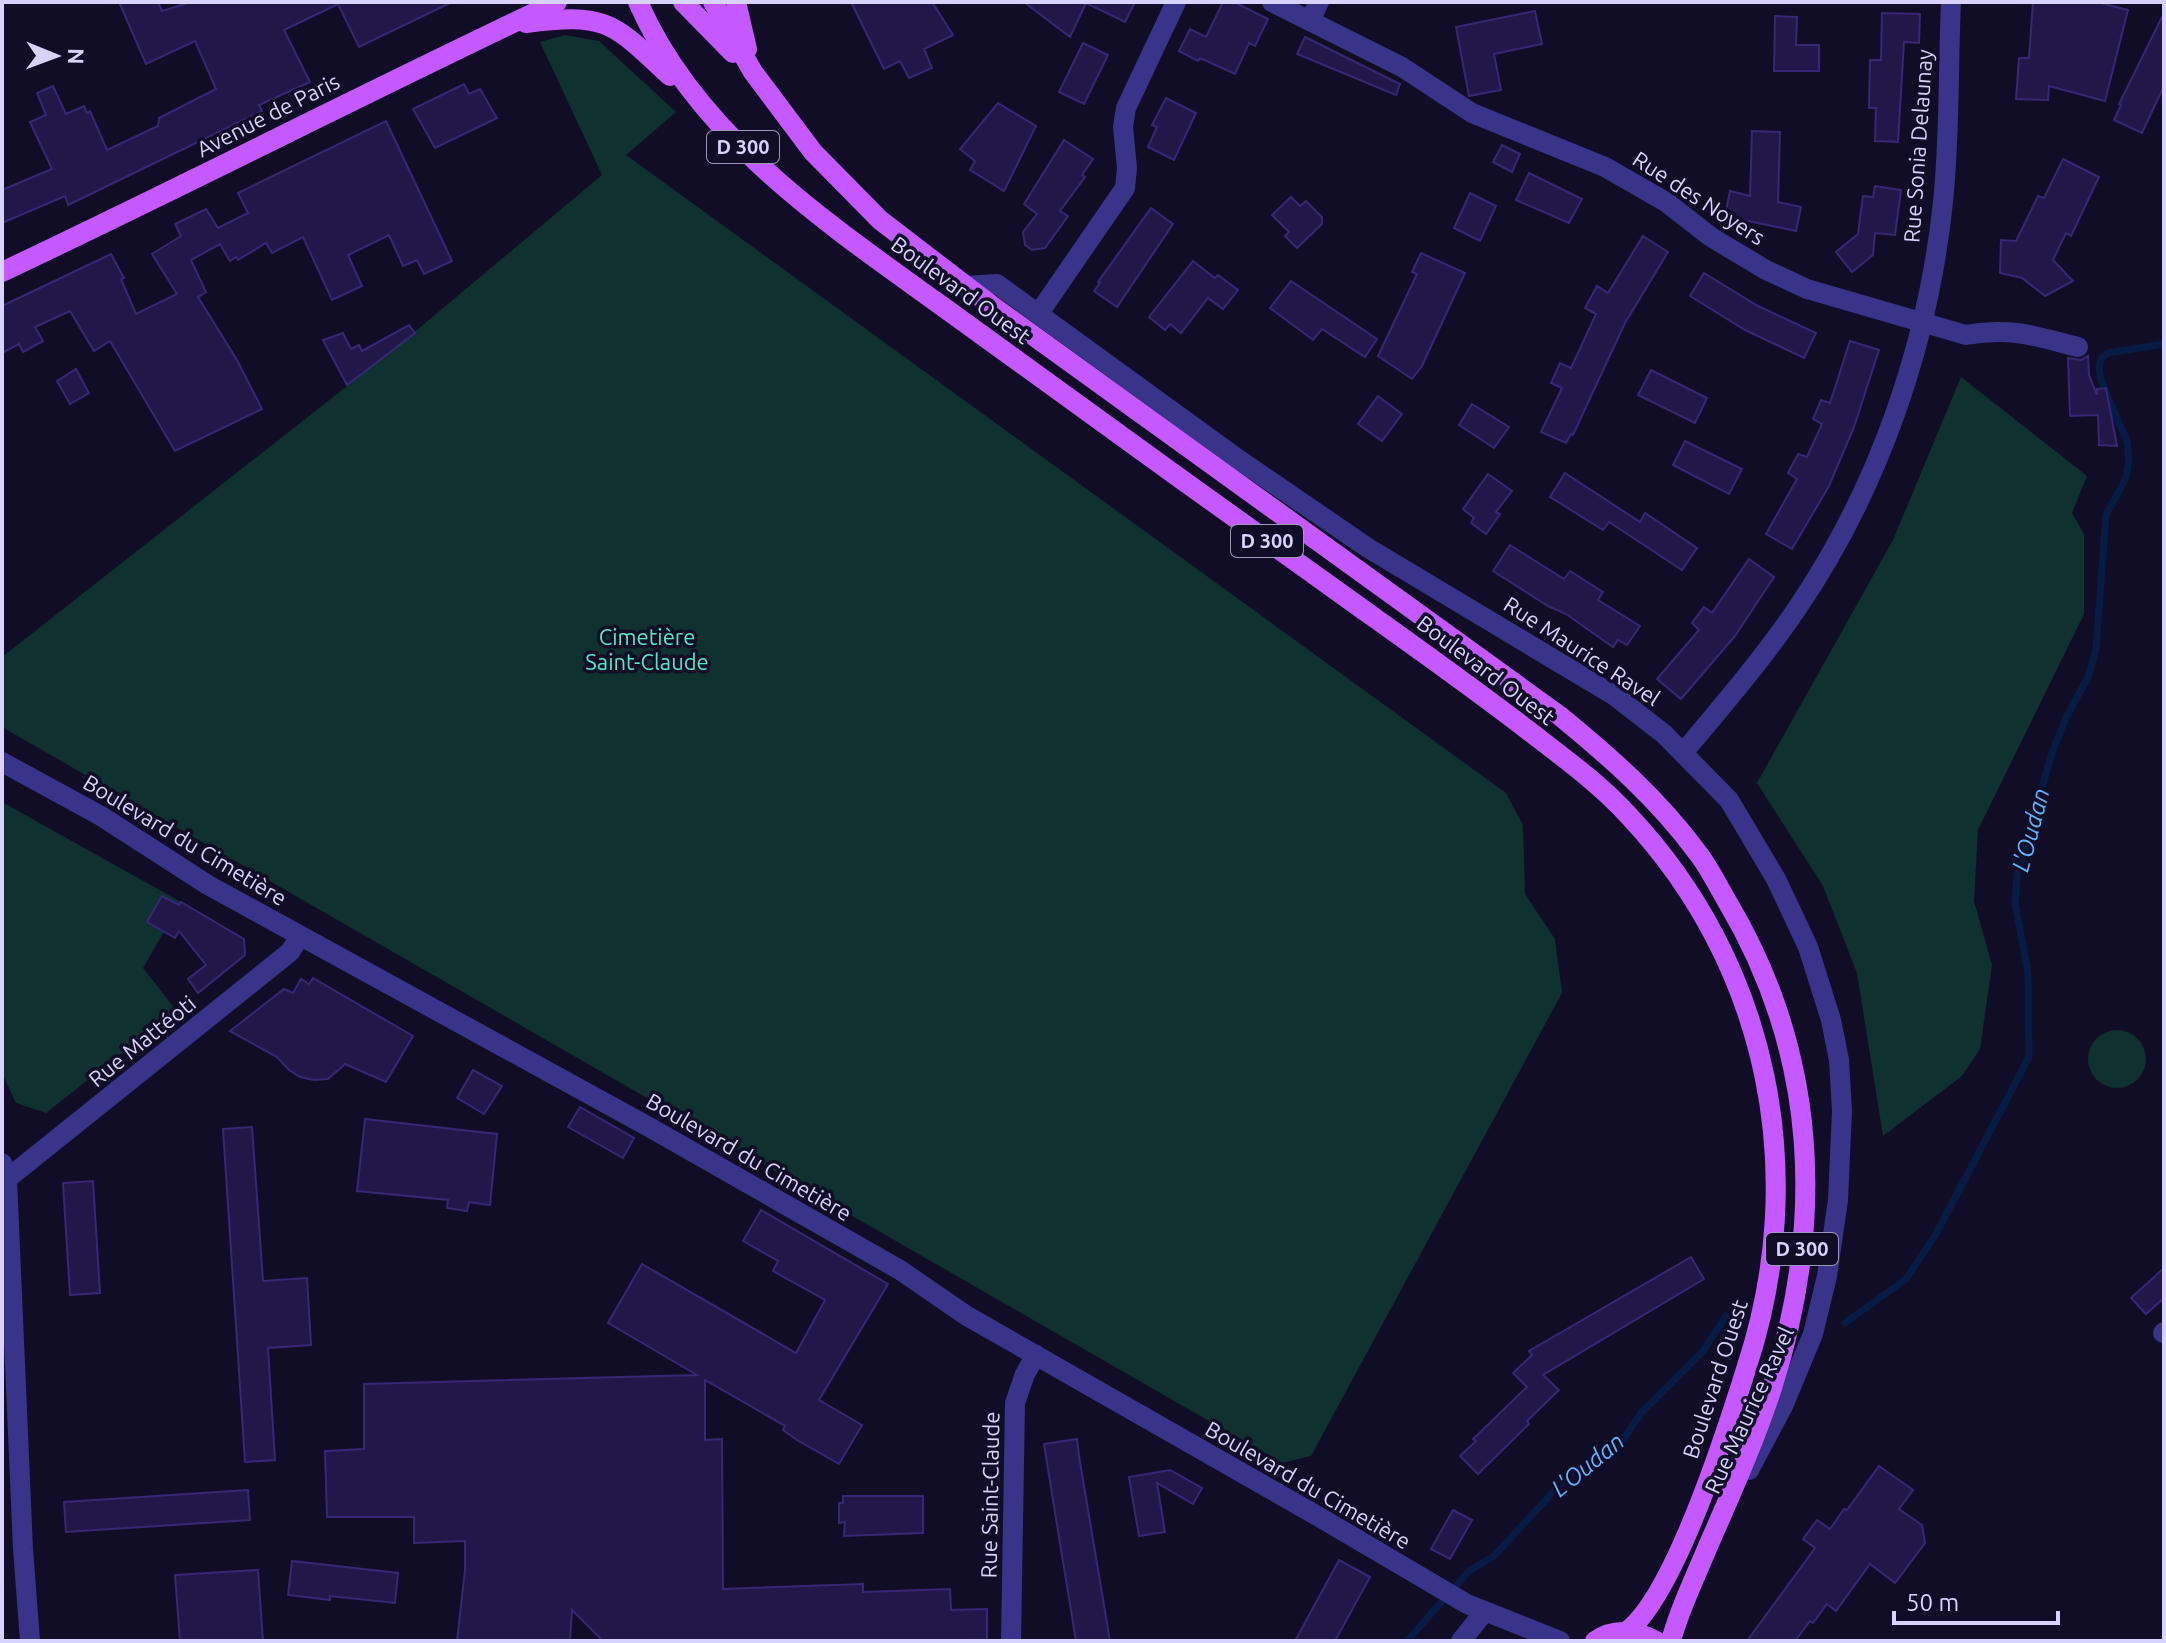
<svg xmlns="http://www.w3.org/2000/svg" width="2166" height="1643" viewBox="0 0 2166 1643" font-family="Ubuntu,sans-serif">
<rect width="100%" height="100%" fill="#110d26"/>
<!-- green -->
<g fill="#0f3130">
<polygon points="565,35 599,41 676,112 626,155 1506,793 1523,825 1525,894 1555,939 1562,993 1311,1456 1282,1463 2,727 2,657 393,350 602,175 540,42"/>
<polygon points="1961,377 2087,476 2072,513 2084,534 2084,614 1978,830 1974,901 1992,965 1980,1049 1962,1076 1883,1136 1857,973 1823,886 1757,783 1893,540"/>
<polygon points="2,802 181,902 143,968 176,1010 46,1113 16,1103 2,1073"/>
<circle cx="2117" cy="1059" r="29"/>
</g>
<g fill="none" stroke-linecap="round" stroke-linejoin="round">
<!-- stream -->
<g stroke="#061c46" stroke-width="7">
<polyline points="1845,1323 1906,1279 1936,1234 2029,1057 2028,973 2015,903 2017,875 2052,753 2065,720 2089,675 2096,649 2106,515 2126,478 2129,459 2127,441 2101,381 2099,366 2101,359 2108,353 2164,344"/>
<polyline points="1407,1641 1469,1571 1494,1556 1567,1477 1621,1443 1641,1413 1703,1351 1726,1316"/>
</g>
</g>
<!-- building -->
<g fill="#221749" stroke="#382777" stroke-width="2">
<polygon points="119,2 158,2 162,11 191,2 452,2 359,47 338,4 284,30 310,82 259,105 262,111 68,205 65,196 2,223 2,190 52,169 30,122 46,115 37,93 53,86 66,114 84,106 87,113 90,111 107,150 158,126 159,118 216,89 195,41 146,64"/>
<polygon points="851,2 932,2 953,35 924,49 932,68 909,78 900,61 884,69"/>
<polygon points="1024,2 1135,2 1125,22 1086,3 1070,37"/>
<polygon points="1223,2 1234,2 1268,19 1255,46 1249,43 1235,74 1200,58 1198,61 1179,51 1190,29 1206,37"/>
<polygon points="2033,2 2097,2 2128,10 2105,101 2049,86 2048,100 2016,99 2019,58 2029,58"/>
<polygon points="1535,11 1542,44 1494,54 1501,90 1469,96 1456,27"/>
<polygon points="1882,13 1920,14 1919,43 1904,42 1898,142 1875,141 1876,108 1869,108 1870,60 1881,60"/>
<polygon points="2164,13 2164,86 2142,133 2114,120 2121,105 2119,104"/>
<polygon points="1775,16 1797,17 1796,45 1819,45 1819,71 1774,71"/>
<polygon points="1305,37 1400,84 1396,95 1297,54"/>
<polygon points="1083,43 1108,55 1084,104 1059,92"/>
<polygon points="464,84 469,94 480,89 497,118 435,148 413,109"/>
<polygon points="1166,98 1196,113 1174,160 1148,147 1157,127 1152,125"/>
<polygon points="998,103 1036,126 1004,191 970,170 975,161 960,149"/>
<polygon points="386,121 452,261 424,274 417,260 403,266 389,235 348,255 362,286 332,300 303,237 272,253 266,243 238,260 236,257 230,261 220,244 191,260 206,292 198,297 237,360 262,409 175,451 110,341 94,351 70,311 35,327 43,341 23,352 19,344 2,353 2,306 111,254 124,278 121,279 136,314 177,294 152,254 181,236 175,224 206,209 218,228 248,213 238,193"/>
<polygon points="1752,131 1780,132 1778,202 1801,207 1796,231 1725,216 1730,191 1750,196"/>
<polygon points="1064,140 1093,159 1082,175 1085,177 1060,211 1068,216 1045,248 1032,250 1025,245 1023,232 1037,214 1024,204"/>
<polygon points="1502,145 1520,154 1512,172 1493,162"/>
<polygon points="2063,159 2099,177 2071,236 2066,233 2053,260 2073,281 2045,296 2022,278 2000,273 2001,240 2016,241 2038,196 2044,198"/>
<polygon points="1529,173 1582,199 1569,223 1516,200"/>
<polygon points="1875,186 1901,190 1895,235 1875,233 1873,255 1852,272 1836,252 1858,234 1863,196 1873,197"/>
<polygon points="1470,193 1496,206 1480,241 1454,228"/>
<polygon points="1291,197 1300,206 1306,201 1322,217 1322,224 1297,248 1285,236 1289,232 1272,215"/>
<polygon points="1151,208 1173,224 1117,307 1094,291 1100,283 1098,282"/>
<polygon points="1643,236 1668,252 1625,323 1573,435 1571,434 1566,443 1541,432 1562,388 1551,383 1560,363 1571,368 1596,314 1585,308 1597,286 1608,293"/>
<polygon points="1421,253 1465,273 1422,366 1412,379 1378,356 1417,274 1412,272"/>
<polygon points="1193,261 1215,278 1218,275 1238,290 1223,309 1208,298 1181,333 1170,324 1165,330 1149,317"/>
<polygon points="1704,273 1758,306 1816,333 1804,358 1745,330 1690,296"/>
<polygon points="1291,281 1377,339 1365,357 1322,329 1313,340 1270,308"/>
<polygon points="409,325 415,333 347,385 323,340 343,333 351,349 359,345 362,351"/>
<polygon points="1850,341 1879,350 1854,427 1829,486 1792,549 1766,534 1797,479 1788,473 1798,454 1807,457 1822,424 1813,419 1821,400 1830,403"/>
<polygon points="2088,356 2089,375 2097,395 2097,389 2106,388 2117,446 2099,445 2098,415 2070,416 2068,358 2081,360"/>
<polygon points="76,369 89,393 70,404 57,381"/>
<polygon points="1651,370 1707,398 1695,423 1638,395"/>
<polygon points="1378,396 1402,414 1382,441 1358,424"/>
<polygon points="1472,404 1509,427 1494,448 1459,425"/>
<polygon points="1685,441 1742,469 1729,494 1673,465"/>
<polygon points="1565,473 1640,522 1645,513 1697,548 1682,570 1609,522 1603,530 1550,497"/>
<polygon points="1488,474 1512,491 1496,512 1500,514 1486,534 1471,523 1474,518 1463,509"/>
<polygon points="1510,545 1564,579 1570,571 1603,592 1598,600 1640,626 1627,645 1618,640 1613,647 1566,614 1548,606 1493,571"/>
<polygon points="1749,559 1774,577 1735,636 1681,699 1657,679 1699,630 1692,623 1704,607 1712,613"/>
<polygon points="162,896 179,905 181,902 244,939 245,955 198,993 188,979 206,965 179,931 175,938 147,922"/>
<polygon points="313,978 413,1036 386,1082 345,1064 328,1079 314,1080 300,1077 289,1070 277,1057 230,1031 284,989 293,993 301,979 309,984"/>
<polygon points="473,1070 502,1086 484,1114 457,1098"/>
<polygon points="580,1107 634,1138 623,1158 568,1127"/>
<polygon points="365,1119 497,1134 490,1205 469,1202 467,1211 447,1208 448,1200 357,1191"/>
<polygon points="252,1127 263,1281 307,1278 311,1345 268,1348 275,1460 245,1462 223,1129"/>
<polygon points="93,1181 100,1293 70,1295 63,1183"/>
<polygon points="761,1210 888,1284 819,1400 862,1425 839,1464 797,1440 783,1430 785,1426 705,1380 705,1440 722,1439 723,1589 863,1584 863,1592 950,1589 951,1610 987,1609 987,1641 603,1641 572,1610 570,1641 457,1641 465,1570 465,1541 414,1543 414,1517 327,1517 325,1451 364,1449 364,1384 697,1375 608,1323 642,1264 796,1353 825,1300 773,1271 778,1261 743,1241"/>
<polygon points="1691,1257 1704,1279 1543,1375 1559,1390 1527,1421 1529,1424 1478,1474 1460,1456 1476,1441 1473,1439 1527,1387 1513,1373 1532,1355 1529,1351"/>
<polygon points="2164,1268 2164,1298 2146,1314 2131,1298"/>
<polygon points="1077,1439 1079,1456 1110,1641 1076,1641 1058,1531 1044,1444"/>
<polygon points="1879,1466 1913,1490 1899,1509 1922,1525 1925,1543 1895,1583 1870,1564 1836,1611 1827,1604 1813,1623 1810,1621 1795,1641 1747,1641 1815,1548 1803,1539 1817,1520 1830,1529 1844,1509 1847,1510"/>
<polygon points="1170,1470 1202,1488 1193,1504 1157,1483 1165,1532 1139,1536 1129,1477"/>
<polygon points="248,1490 250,1520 66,1532 64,1502"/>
<polygon points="843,1496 923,1496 923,1533 844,1536 845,1522 839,1523 839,1503 843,1503"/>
<polygon points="1453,1510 1472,1520 1450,1559 1431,1549"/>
<polygon points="1339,1560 1370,1577 1335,1641 1295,1641"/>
<polygon points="292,1561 398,1573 395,1603 330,1596 330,1600 288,1595"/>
<polygon points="258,1570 263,1641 180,1641 175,1575"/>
</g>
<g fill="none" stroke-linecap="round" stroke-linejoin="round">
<!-- minor -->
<g stroke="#383489" stroke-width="20">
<path d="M1272 2 1402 67 1472 113 1605 167 1666 202 1711 237 1766 270 1807 289 1966 335C2011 327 2035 336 2078 347"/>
<polyline points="1310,21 1319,2"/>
<polyline points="967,286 997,284 1238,459 1368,548 1615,696 1664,734 1729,800 1776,879 1808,947 1831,1020 1839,1060 1842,1111 1838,1200 1827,1276 1813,1334 1784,1404 1749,1470"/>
<polyline points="1039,313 1125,188 1127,168 1123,127 1126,108 1176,2"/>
<path d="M1683 753C1722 706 1762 660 1796 610 1878 490 1928 346 1943 202 1950 136 1948 68 1951 2"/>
<polyline points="2,762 101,816 208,885 649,1127 900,1270 967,1316 1321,1518 1467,1604 1560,1641"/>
<polyline points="2,1163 7,1179 23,1549 30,1641"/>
<polyline points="7,1179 290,952 300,936"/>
<polyline points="2163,1333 2164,1332"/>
<polyline points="1011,1641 1015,1403 1025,1374 1036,1355"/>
<polyline points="1461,1641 1481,1616"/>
</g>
<!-- major -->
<g stroke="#c359ff" stroke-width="20">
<path d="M638 2C695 133 822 220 935 301 1065 395 1195 490 1326 583 1394 632 1463 680 1529 731 1564 758 1600 784 1629 816 1769 965 1810 1173 1747 1366 1728 1427 1674 1597 1626 1632"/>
<polyline points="683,2 733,53"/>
<path d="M713 2 753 72 813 152 880 220 991 305 1560 716C1610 757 1658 799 1697 852 1709 867 1718 886 1728 903 1818 1055 1825 1222 1772 1388 1754 1443 1729 1498 1706 1551 1694 1580 1679 1610 1671 1641"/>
<polyline points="736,2 747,49"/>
<path d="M526 23C607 12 613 23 670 76"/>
<path d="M2 272C188 184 371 90 557 2"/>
<path d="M1595 1641C1613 1628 1636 1630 1656 1641"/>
</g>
</g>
<g text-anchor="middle" stroke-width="7" stroke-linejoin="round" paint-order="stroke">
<!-- shield labels -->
<g fill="#110d26" stroke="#9c97be" stroke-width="2">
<rect x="707" y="131" width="72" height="32" rx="6"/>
<rect x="1231" y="525" width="72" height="32" rx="6"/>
<rect x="1766" y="1233" width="72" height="32" rx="6"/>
</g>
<g font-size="20" font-weight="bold" fill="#d8d2ff">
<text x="743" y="154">D 300</text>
<text x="1267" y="548">D 300</text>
<text x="1802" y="1256">D 300</text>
</g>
<!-- street labels -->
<g font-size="22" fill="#d8d2ff" stroke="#110d26">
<text transform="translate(268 115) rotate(-27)" y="8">Avenue de Paris</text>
<text transform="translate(1918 146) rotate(-86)" y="8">Rue Sonia Delaunay</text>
<text transform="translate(1699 198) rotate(33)" y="8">Rue des Noyers</text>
<text transform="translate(961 290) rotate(36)" y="8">Boulevard Ouest</text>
<text transform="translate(1582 651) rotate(33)" y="8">Rue Maurice Ravel</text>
<text transform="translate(1486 670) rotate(37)" y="8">Boulevard Ouest</text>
<text transform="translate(185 840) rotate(31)" y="8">Boulevard du Cimetière</text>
<text transform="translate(142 1041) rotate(-39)" y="8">Rue Mattéoti</text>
<text transform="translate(749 1157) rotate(30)" y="8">Boulevard du Cimetière</text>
<text transform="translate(1715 1379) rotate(-72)" y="8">Boulevard Ouest</text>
<text transform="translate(1749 1410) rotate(-65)" y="8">Rue Maurice Ravel</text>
<text transform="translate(1308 1485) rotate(30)" y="8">Boulevard du Cimetière</text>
<text transform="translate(990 1495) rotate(-89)" y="8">Rue Saint-Claude</text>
</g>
<!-- park labels -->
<g font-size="22" fill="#54e9c6" stroke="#110d26">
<text x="647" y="645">Cimetière<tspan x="647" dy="25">Saint-Claude</tspan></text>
</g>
<!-- water labels -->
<g font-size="24" font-style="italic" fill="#60b3ff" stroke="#110d26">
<text transform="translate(2031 830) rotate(-75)" y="8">L'Oudan</text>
<text transform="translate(1588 1465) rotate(-39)" y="8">L'Oudan</text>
</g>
</g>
<!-- border -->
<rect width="2166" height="1643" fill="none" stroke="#d8d2ff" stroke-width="8"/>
<!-- north arrow -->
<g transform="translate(56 56) rotate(91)" stroke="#110d26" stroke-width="6" paint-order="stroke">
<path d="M0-6L14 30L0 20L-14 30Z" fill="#d8d2ff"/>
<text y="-12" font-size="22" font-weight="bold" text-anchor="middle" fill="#d8d2ff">N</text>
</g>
<!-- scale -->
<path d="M1894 1611v12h164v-12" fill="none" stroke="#d8d2ff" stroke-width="4"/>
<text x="1906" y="1611" font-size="24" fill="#d8d2ff" stroke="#110d26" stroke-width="6" paint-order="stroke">50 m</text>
</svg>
